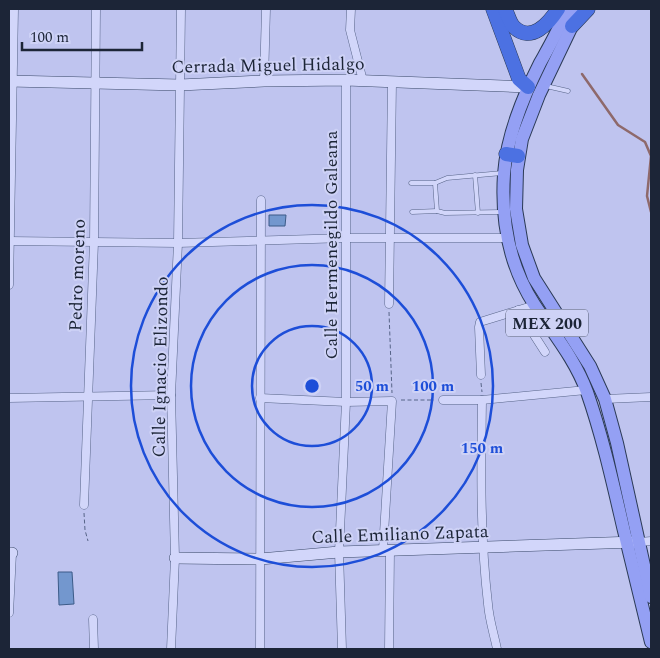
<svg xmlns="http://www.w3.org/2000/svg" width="660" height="658" viewBox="0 0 660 658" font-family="Spectral,serif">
<rect width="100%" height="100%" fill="#bfc4ef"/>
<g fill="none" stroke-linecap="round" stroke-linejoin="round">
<!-- stream -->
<polyline stroke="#8e696b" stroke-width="2.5" points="582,74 618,125 645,142 651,156 647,196 651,212"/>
</g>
<!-- building -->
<g fill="#7397ce" stroke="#3c5b88">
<polygon points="269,215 286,215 285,226 269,226"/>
<polygon points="58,572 72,572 74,604 59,605"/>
</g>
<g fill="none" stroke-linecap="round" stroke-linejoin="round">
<!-- lane casing -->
<g stroke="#576488" stroke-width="5">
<g id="lane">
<polyline points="546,86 568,91"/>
<polyline points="475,175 478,213"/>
<polyline points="411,183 435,183"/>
<polyline points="412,212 437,211"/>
<polyline points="501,212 445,213 437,211 435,183 447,178 502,173"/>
</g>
</g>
<!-- street casing -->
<g stroke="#576488" stroke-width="9">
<g id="street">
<polyline points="351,9 350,30 363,81"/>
<polyline points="264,81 266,9"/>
<polyline points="9,241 178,243 347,238 507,238"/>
<polyline points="9,285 14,9"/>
<polyline points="389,304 392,82"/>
<polyline points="518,310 545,352"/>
<polyline points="481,375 479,327 480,322 535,305"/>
<polyline points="9,398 171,395"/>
<polyline points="260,398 346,402 392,401 383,550"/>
<polyline points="605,399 651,397"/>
<polyline points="443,400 482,400 586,390"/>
<path d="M482 400C481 468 480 536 488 604 489 619 494 634 497 649"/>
<polyline points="84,505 94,242 96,9"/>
<polyline points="640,542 651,541"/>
<polyline points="9,613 12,553"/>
<polyline points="93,619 94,649"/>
<polyline points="171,649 175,558 171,395 178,243 181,9"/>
<polyline points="260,649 261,200"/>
<polyline points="342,649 339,552 346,402 346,80"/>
<polyline points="389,649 390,550"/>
</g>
</g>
<!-- secondary casing -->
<g stroke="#3a4969" stroke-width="12">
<g id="secondary">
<polyline points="9,81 180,85 264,81 346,80 528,87"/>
<polyline points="9,553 12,553"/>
<polyline points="175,558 260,559 339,552 635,542"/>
</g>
</g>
<!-- primary casing -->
<g stroke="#2b3a55" stroke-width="14">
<g id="primary">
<path d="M567 9C560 28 550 45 540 63 523 97 507 135 504 174 501 220 509 265 534 304 553 333 575 359 587 392 603 438 613 484 624 531 633 568 642 605 651 642"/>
<polyline points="578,9 572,26 539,95 522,139 517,170 516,209 522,245 534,278 590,366 605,399 617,443 651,597"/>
</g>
</g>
<!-- highway casing -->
<g stroke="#2b3a55" stroke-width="15">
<g id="highway">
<polyline points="493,9 519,79 528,87"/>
<path d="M505 9C508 14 509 22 514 27 531 44 549 23 558 9"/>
<polyline points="572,26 588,9"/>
<polyline points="506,154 518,156"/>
</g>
</g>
<!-- path -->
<g stroke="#576488" stroke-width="1" stroke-dasharray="4 2.5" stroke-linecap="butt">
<polyline points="389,312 392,393"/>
<polyline points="481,383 482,392"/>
<polyline points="401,400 434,400"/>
<polyline points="84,513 85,530 88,541"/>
</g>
<!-- lane -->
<use href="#lane" stroke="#d2d6fa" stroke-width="4"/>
<!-- street -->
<use href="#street" stroke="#d2d6fa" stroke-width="8"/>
<!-- secondary -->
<use href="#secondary" stroke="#d2d6fa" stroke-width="11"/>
<!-- primary -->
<use href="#primary" stroke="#94a0f4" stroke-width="12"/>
<!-- highway -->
<use href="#highway" stroke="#4c71e2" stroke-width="14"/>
</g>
<!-- distance rings -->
<g fill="none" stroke="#1d4ed8" stroke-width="2.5">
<circle cx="312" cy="386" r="60"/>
<circle cx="312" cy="386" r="121"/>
<circle cx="312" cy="386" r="181"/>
</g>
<g text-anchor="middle" stroke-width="4" stroke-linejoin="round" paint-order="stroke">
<!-- shield labels -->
<rect fill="#ced2f6" stroke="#515970" stroke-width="1" x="506" y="309.5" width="82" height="27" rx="4"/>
<g font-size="16" font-weight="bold" fill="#1c2537">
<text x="547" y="329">MEX 200</text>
</g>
<!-- street labels -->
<g font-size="18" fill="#1c2537" stroke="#ced2f6">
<text transform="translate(268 65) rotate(-1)" y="6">Cerrada Miguel Hidalgo</text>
<text transform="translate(331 245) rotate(-90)" y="6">Calle Hermenegildo Galeana</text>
<text transform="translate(77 275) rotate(-88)" y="6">Pedro moreno</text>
<text transform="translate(160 367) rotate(-89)" y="6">Calle Ignacio Elizondo</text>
<text transform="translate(400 534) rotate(-2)" y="6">Calle Emiliano Zapata</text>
</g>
</g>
<circle cx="312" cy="386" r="8" fill="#1d4ed8" stroke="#ced2f6" stroke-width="2.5"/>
<g font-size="15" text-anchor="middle" font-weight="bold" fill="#1d4ed8" stroke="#ced2f6" stroke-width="4" stroke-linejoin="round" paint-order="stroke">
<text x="372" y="391">50 m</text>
<text x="433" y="391">100 m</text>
<text x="482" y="453">150 m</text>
</g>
<!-- border -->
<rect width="660" height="658" fill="none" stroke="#1c2537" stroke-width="20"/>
<!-- scale -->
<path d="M22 42v8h120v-8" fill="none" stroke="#1c2537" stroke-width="2.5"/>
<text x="30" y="42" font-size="15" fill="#1c2537" stroke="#ced2f6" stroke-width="4" paint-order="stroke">100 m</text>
</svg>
